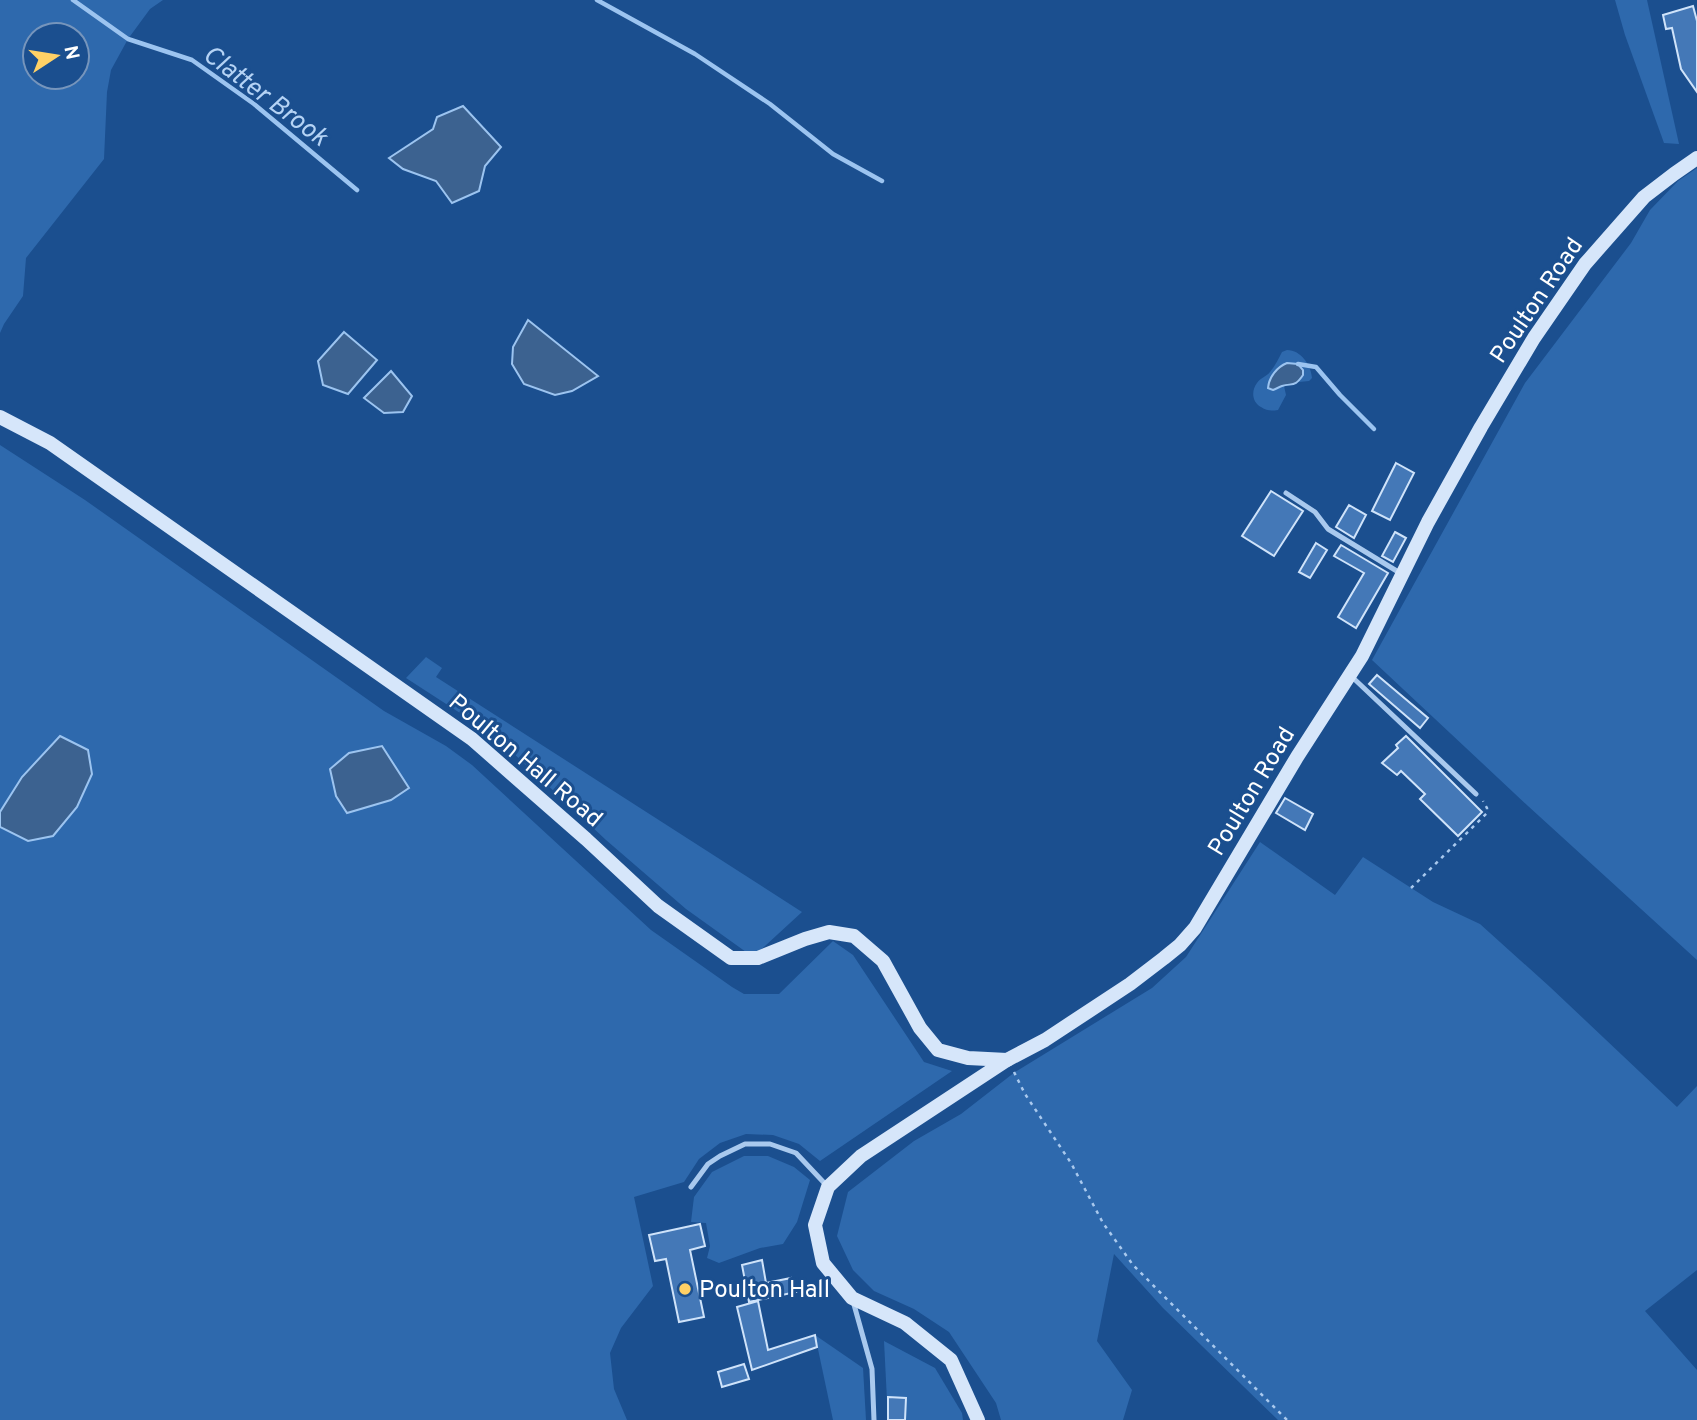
<svg xmlns="http://www.w3.org/2000/svg" width="1697" height="1420" viewBox="0 0 1697 1420" font-family="Overpass,sans-serif">
<rect width="100%" height="100%" fill="#1b4f8f"/>
<!-- green -->
<g fill="#2e69ad" fill-rule="evenodd">
<path d="M0 0H163L150 9 128 39 111 70 107 92 104 159 26 258 23 296 4 324 0 333ZM35 35H77V77H35Z"/>
<polygon points="1615,0 1647,0 1679,144 1664,143 1625,35"/>
<polygon points="1697,168 1697,960 1528,806 1372,660 1525,383 1631,243 1650,210 1678,181"/>
<path d="M1287 350C1301 350 1311 365 1312 378L1309 381 1299 382 1303 375 1302 367 1277 389 1284 386 1286 395 1278 410C1271 411 1267 411 1261 407 1252 402 1251 391 1257 383 1260 378 1267 376 1270 372 1275 366 1279 358 1282 352Z"/>
<polygon points="0,445 85,500 384,711 446,746 472,765 651,930 732,987 744,994 779,994 833,941 853,955 924,1062 952,1071 820,1161 799,1144 773,1135 746,1134 720,1143 699,1159 684,1182 634,1197 653,1286 621,1328 610,1353 614,1389 627,1420 0,1420"/>
<polygon points="426,657 442,668 436,677 802,912 753,957 686,909 606,840 494,735 406,678"/>
<polygon points="1260,842 1335,895 1363,857 1433,902 1480,924 1550,987 1677,1107 1697,1086 1697,1270 1645,1311 1697,1370 1697,1420 1278,1420 1163,1308 1114,1254 1097,1341 1132,1390 1123,1420 1001,1420 996,1403 949,1332 914,1309 874,1291 853,1270 837,1236 848,1192 914,1141 961,1114 1015,1072 1152,988 1186,957"/>
<polygon points="744,1156 768,1156 794,1167 810,1180 797,1222 783,1244 760,1248 719,1263 707,1258 710,1246 706,1223 691,1222 694,1197 712,1172"/>
<polygon points="815,1335 863,1368 866,1420 833,1420"/>
<polygon points="884,1341 935,1368 962,1413 963,1420 888,1420"/>
</g>
<!-- water -->
<g fill="#3c6290" stroke="#9cc4f0" stroke-width="2">
<polygon points="463,106 501,147 485,166 479,191 452,203 436,181 403,169 389,158 433,129 437,117"/>
<polygon points="528,320 598,376 572,391 555,395 524,384 512,364 513,347"/>
<polygon points="344,332 377,360 348,394 323,385 318,361"/>
<path d="M1287 363 1298 364 1303 370V375C1295 387 1293 383 1282 386 1279 387 1276 389 1273 390L1268 388C1269 377 1277 367 1287 363Z"/>
<polygon points="391,371 412,396 403,412 384,413 364,398"/>
<polygon points="60,736 88,750 92,774 77,807 53,836 28,841 0,827 0,812 22,777"/>
<polygon points="382,746 409,788 391,800 347,813 336,796 330,769 349,753"/>
</g>
<g fill="none" stroke-linecap="round" stroke-linejoin="round">
<!-- stream -->
<g stroke="#9cc4f0" stroke-width="4.5">
<polyline points="73,0 128,39 192,60 254,104 357,190"/>
<polyline points="597,0 695,54 770,104 833,154 882,181"/>
<polyline points="1298,364 1316,367 1340,395 1374,429"/>
</g>
</g>
<!-- building -->
<g fill="#4478b7" stroke="#cfe3fa" stroke-width="2">
<polygon points="1693,6 1697,21 1697,92 1681,69 1672,28 1666,29 1663,15"/>
<polygon points="1396,463 1414,473 1390,520 1372,511"/>
<polygon points="1271,491 1303,511 1274,556 1242,536"/>
<polygon points="1349,505 1366,515 1354,538 1336,527"/>
<polygon points="1395,532 1406,538 1393,562 1382,556"/>
<polygon points="1316,543 1327,550 1310,578 1299,572"/>
<polygon points="1341,545 1388,573 1356,628 1338,617 1364,573 1334,556"/>
<polygon points="1377,675 1428,718 1420,728 1369,684"/>
<polygon points="1406,736 1482,812 1458,836 1420,799 1425,794 1401,771 1397,775 1382,763 1398,748 1396,745"/>
<polygon points="1285,798 1313,814 1305,830 1276,813"/>
<polygon points="700,1224 705,1246 690,1250 704,1317 679,1322 666,1259 655,1261 649,1235"/>
<polygon points="762,1260 766,1283 791,1278 796,1292 749,1302 742,1265"/>
<polygon points="758,1301 768,1350 815,1335 817,1347 752,1370 737,1307"/>
<polygon points="744,1364 749,1379 722,1387 718,1372"/>
<polygon points="888,1397 906,1398 905,1420 888,1420"/>
</g>
<g fill="none" stroke-linecap="round" stroke-linejoin="round">
<!-- path -->
<g stroke="#a9c9ee" stroke-width="2.5" stroke-dasharray="3.5 5" stroke-linecap="butt">
<polyline points="1411,888 1487,813 1487,808 1483,801"/>
<polyline points="1014,1072 1025,1094 1071,1163 1103,1223 1133,1265 1287,1420"/>
</g>
<!-- lane -->
<g stroke="#a9c9ee" stroke-width="5">
<polyline points="1286,493 1315,512 1328,529 1400,573"/>
<polyline points="1350,675 1476,794"/>
<polyline points="691,1187 708,1164 720,1156 745,1144 770,1144 796,1153 828,1187"/>
<polyline points="853,1301 872,1369 874,1420"/>
</g>
<!-- secondary -->
<g stroke="#d6e6fa" stroke-width="14">
<polyline points="0,417 50,443 472,739 586,839 658,906 731,958 758,958 805,939 829,932 854,936 883,961 920,1028 938,1050 968,1058 1007,1060"/>
<polyline points="978,1420 951,1360 905,1323 852,1298 823,1263 815,1225 828,1187 861,1156 1007,1060 1045,1040 1130,984 1164,958 1180,945 1195,928 1297,757 1362,656 1428,522 1481,427 1534,338 1585,264 1644,197 1674,174 1697,158"/>
</g>
</g>
<!-- markers -->
<circle fill="#ffd166" stroke="#1b4f8f" stroke-width="2.5" cx="685" cy="1289" r="7"/>
<g text-anchor="middle" stroke-width="6" stroke-linejoin="round" paint-order="stroke">
<!-- street labels -->
<g font-size="24" fill="#fff" stroke="#1b4f8f">
<text transform="translate(1536 300) rotate(-56)" y="8">Poulton Road</text>
<text transform="translate(526 760) rotate(40)" y="8">Poulton Hall Road</text>
<text transform="translate(1251 791) rotate(-59)" y="8">Poulton Road</text>
</g>
<!-- poi labels -->
<g font-size="24" fill="#fff" stroke="#1b4f8f" text-anchor="start">
<text x="699" y="1297">Poulton Hall</text>
</g>
<!-- water labels -->
<g font-size="26" font-style="italic" fill="#b5d3f5" stroke="#1b4f8f">
<text transform="translate(266 95) rotate(37)" y="9">Clatter Brook</text>
</g>
</g>
<!-- north arrow -->
<g transform="translate(56 56) rotate(78)"><circle r="33" fill="#1b4f8f" stroke="#7695bc" stroke-width="2"/>
<path d="M0-5L12 26L0 18L-12 26Z" fill="#ffd166"/>
<text y="-10" font-size="19" font-weight="bold" text-anchor="middle" fill="#ffffff">N</text>
</g>
</svg>
